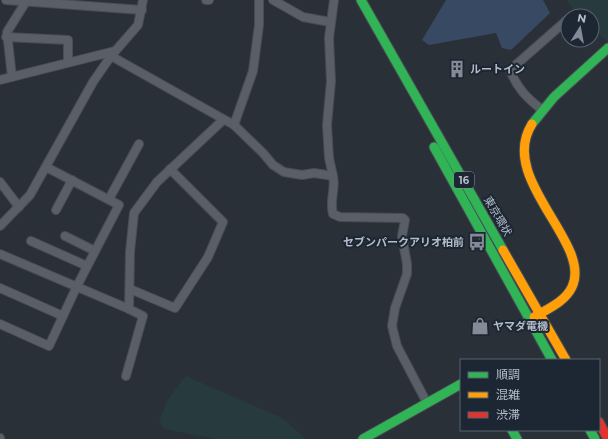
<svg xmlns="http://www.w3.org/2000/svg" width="608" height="439" viewBox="0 0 608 439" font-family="Montserrat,'Noto Sans JP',sans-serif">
<rect width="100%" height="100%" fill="#2a3038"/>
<!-- green -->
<g fill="#273a3e">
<polygon points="567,0 608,0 608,42 592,28 592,16 578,16"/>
<polygon points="186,376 284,419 306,439 216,439 164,429 159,421 168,399"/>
</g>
<!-- water -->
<polygon fill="#384963" points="446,0 543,0 550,13 511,50 502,48 496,33 429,45 422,40"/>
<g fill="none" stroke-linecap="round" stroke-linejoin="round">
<!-- street casing -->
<g stroke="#484c53" stroke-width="10">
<g id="street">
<polyline points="6,0 142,10"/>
<polyline points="206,0 209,0"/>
<polyline points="273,0 303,17 330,22"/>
<polyline points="6,37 68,40 68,62"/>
<path d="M111 56 234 125 263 153 273 165 284 172 302 175 314 173 333 176C336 189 329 201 333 214L340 217 403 218 405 220 402 236 407 264V274L395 308 392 326 397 346 427 403"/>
<polyline points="12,77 7,32 27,0"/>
<polyline points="0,80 115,51"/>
<path d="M541 109C527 98 517 88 510 70L568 19"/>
<polyline points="234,125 253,71 259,25 259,0"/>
<polyline points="333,176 329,158 327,125 331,81 329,38 334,0"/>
<polyline points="0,182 19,207"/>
<polyline points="109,199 139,144"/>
<polyline points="56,210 72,180"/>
<polyline points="0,226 30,195 93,82 111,56 138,25 143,0"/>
<polyline points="65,236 95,251"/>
<polyline points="31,241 87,266"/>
<polyline points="0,254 129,309 143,316 126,376"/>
<polyline points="0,288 63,316"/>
<polyline points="130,289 175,308 208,257 223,222 170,169"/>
<polyline points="129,309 130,252 134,213 157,182 223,120"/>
<polyline points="0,324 49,346 77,286 119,205 46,167"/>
<polyline points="0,438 0,439"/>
</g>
</g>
<!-- fast casing -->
<g stroke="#484c53" stroke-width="11">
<g id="fast">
<polyline points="361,0 503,250"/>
<polyline points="532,124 554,97 608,48"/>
<polyline points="434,147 552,360"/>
<polyline points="512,430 517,439"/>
<polyline points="590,430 595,439"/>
<polyline points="363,439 461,384"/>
</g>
</g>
<!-- slow casing -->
<g stroke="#484c53" stroke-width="11">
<g id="slow">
<path d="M532 124C497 179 593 243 572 287 565 302 547 309 534 317"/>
<polyline points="503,250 566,360"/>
</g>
</g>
<!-- jam casing -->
<g stroke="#484c53" stroke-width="11">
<polyline id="jam" points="599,422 608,439"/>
</g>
<!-- street -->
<use href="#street" stroke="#5a5e66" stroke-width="8"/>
<!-- fast -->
<use href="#fast" stroke="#30b455" stroke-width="9"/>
<!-- slow -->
<use href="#slow" stroke="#ff9f0a" stroke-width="9"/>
<!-- jam -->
<use href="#jam" stroke="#e5322d" stroke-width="9"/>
</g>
<!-- icons -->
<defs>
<g id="building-bare" transform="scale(1.38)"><path d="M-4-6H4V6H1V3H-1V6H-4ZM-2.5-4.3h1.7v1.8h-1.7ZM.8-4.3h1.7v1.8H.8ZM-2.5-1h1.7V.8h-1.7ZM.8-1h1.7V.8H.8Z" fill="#848b96" stroke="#1d2633" stroke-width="2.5" paint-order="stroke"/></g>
<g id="bus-bare" transform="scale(1.38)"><path d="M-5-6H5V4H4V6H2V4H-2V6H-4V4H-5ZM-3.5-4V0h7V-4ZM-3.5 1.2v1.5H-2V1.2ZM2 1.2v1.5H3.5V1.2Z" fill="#848b96" stroke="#1d2633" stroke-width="2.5" paint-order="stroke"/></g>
<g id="shop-bare" transform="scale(1.38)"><path d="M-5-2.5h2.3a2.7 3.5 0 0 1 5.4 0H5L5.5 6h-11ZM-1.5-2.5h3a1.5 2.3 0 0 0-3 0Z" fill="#848b96" stroke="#1d2633" stroke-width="2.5" paint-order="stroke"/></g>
</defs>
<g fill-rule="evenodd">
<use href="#building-bare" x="457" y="69"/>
<use href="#bus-bare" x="477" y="242"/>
<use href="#shop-bare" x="480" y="326"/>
</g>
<g text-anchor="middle" stroke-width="4" stroke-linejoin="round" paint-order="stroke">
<!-- shield labels -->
<rect fill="#1d2633" stroke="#878f9c" stroke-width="1" x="454" y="172" width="20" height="16" rx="3"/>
<g font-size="10" font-weight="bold" fill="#b4bcc9">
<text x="464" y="184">16</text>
</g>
<!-- poi labels -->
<g font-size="11" font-weight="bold" fill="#b4bcc9" stroke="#1d2633" text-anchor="start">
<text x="470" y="73">ルートイン</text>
<text x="464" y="246" text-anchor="end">セブンパークアリオ柏前</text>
<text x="493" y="330">ヤマダ電機</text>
</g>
<!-- street labels -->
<g font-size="11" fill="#b4bcc9" stroke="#1d2633">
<text transform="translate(498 216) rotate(60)" y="4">東京環状</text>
</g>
</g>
<!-- legend -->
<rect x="460" y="359" width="140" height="72" fill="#1d2633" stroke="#59626f"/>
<rect x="468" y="372" width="20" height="6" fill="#30b455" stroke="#59626f"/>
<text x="496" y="379" font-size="12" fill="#b4bcc9">順調</text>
<rect x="468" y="392" width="20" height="6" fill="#ff9f0a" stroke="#59626f"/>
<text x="496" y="399" font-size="12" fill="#b4bcc9">混雑</text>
<rect x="468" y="412" width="20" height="6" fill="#e5322d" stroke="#59626f"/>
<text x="496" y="419" font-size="12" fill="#b4bcc9">渋滞</text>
<!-- north arrow -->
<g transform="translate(580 28) rotate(11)"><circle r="19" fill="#1d2633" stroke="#59626f"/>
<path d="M0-3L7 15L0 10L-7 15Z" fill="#848b96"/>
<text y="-6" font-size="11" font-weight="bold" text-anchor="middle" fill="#b4bcc9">N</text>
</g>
</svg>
